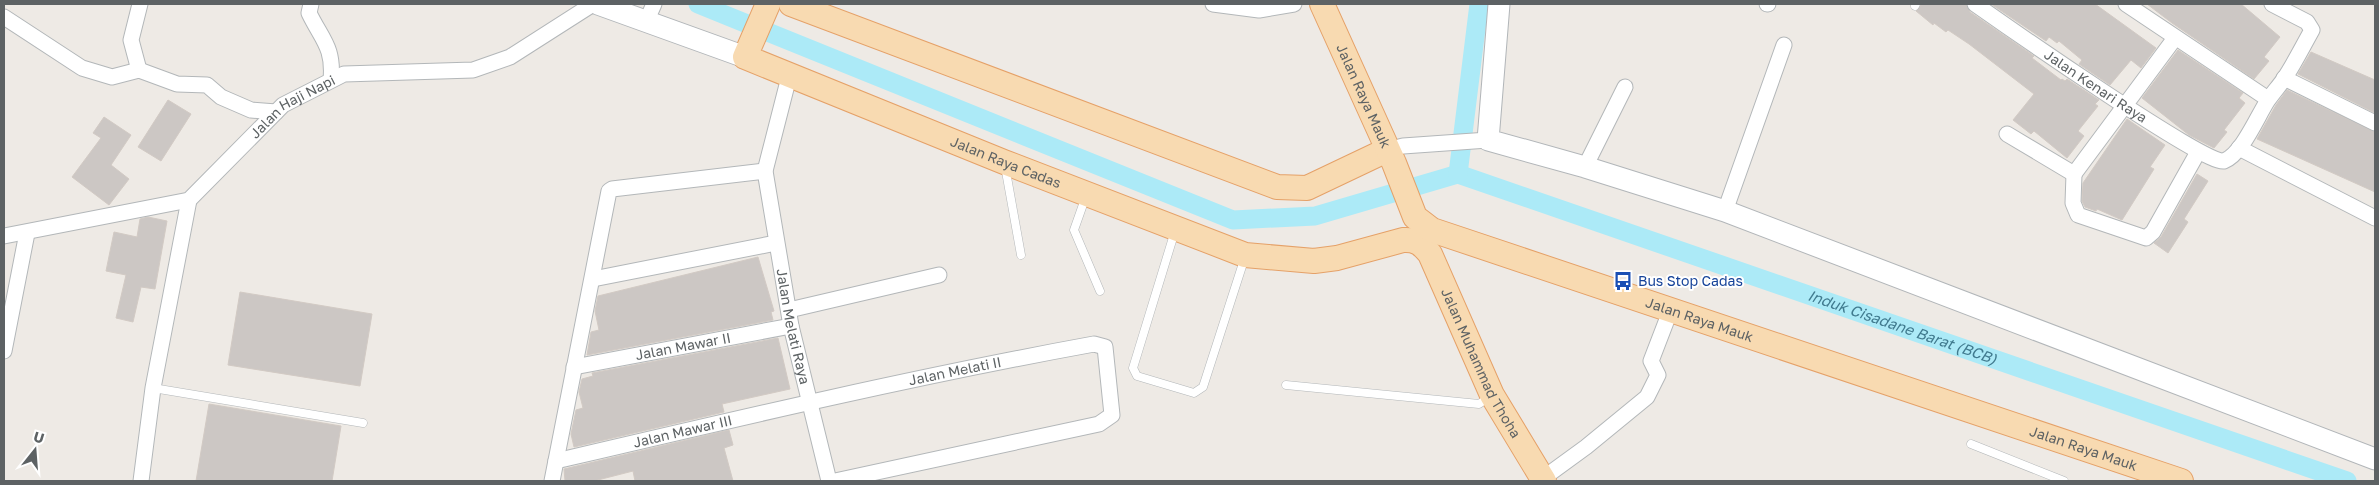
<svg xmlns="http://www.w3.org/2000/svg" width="2379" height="485" viewBox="0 0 2379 485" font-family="'Golos Text',sans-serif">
<rect width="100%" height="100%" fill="#eeeae5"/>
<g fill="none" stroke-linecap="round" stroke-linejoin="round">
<!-- canal -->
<g stroke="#aceaf7" stroke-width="19">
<polyline points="698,4 1233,220 1315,216 1458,174"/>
<path id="s1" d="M1458 174 2347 481"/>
<polyline points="1458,174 1479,4"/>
</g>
</g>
<!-- building -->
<g fill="#ccc7c4" stroke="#d2cac4">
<polygon points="1922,4 1966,4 1970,12 2034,56 2032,58 2061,80 2062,79 2065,81 2067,79 2099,100 2095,104 2098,106 2078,131 2084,136 2067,158 2034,131 2031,134 2013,120 2034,94 1969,44 1948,30 1946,32 1934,23 1933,25 1916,11"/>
<polygon points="1991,4 2095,4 2156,48 2141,68 2131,60 2110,85 2079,64 2082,60 2059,41 2057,43 2049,37 2046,41"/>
<polygon points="2147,4 2241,4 2280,37 2264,57 2269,61 2254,79 2172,23"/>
<polygon points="2178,50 2243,93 2239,98 2245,103 2224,130 2227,132 2214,148 2189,135 2142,98"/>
<polygon points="2311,52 2375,80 2375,113 2298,74"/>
<polygon points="2287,90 2375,132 2375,192 2257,139 2276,105"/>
<polygon points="168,100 191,114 161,161 138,147"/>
<polygon points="104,117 131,135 111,165 129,179 109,205 72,177 101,138 93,133"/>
<polygon points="2127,119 2165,145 2150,167 2154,169 2122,220 2097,209 2096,211 2085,207 2082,201 2083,183"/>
<polygon points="2197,174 2208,181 2184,219 2188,222 2168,253 2154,243 2161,237"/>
<polygon points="148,217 167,221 155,289 141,287 133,322 116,318 126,275 106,271 114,232 137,237 140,219"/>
<polygon points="758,257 774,311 771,312 773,320 587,355 591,332 599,330 595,311 598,296"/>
<polygon points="240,292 372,314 360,386 228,365"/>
<polygon points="778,338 790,389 722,404 724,412 574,447 571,434 576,410 583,408 579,392 582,379 593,376 592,373"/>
<polygon points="209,404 341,426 332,481 196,481"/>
<polygon points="729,430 733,445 724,448 733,481 635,481 633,471 594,481 565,481 564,469"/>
</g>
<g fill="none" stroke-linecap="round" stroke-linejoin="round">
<!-- lane casing -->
<g stroke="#b3b7b9" stroke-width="9">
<g id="lane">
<polyline points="1915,6 1916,4"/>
<polyline points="1005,166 1021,255"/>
<polyline points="1086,196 1074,230 1100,291"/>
<polyline points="1175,231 1133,368 1137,376 1194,393 1203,387 1245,257"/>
<polyline points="1286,385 1479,404 1491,396"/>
<polyline points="153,388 363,423"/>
<polyline points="1971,444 2064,481"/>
</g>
</g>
<!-- street casing -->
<g stroke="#b3b7b9" stroke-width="17">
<g id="street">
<path d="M311 4 309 13C322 40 334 47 331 80"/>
<polyline points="1213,4 1259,10 1294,4"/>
<polyline points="1767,4 1768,4"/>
<path id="s2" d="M1975 4C2002 23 2208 167 2224 161 2242 154 2257 117 2268 100 2273 93 2279 86 2284 79 2294 64 2303 46 2312 30L2307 22 2272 4"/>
<polyline points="2126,4 2268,99"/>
<polyline points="4,17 82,68 112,77 139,70 177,84 207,85 221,97 251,110 276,112"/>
<polyline points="646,22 654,4"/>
<polyline points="139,70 131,40 140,4"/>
<path id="s3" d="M789 77 765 171 791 326 829 481"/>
<polyline points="2284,78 2375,123"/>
<polyline points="2007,134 2074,174"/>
<polyline points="2239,148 2375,218"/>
<polyline points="1387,150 1403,146 1488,140"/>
<polyline points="1585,167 1625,87"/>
<polyline points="2074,174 2073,203 2078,215 2146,238 2153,232 2198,152"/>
<polyline points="2074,174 2175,38"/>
<polyline points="1725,211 1784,45"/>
<path id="s4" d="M4 236 189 200 283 105 344 74 473 70 510 57 593 4"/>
<polyline points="593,279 776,243"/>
<polyline points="789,310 939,275"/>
<polyline points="4,351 27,233"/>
<path id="s5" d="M574 367 791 326"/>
<path id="s6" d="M556 461C735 419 913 377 1094 344L1105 347 1112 415 1099 424 835 481"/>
<polyline points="1542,479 1586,447 1647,397 1658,375 1651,361 1671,309"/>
<polyline points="141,481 153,388 189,200"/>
<polyline points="552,481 609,191 612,189 765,171"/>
</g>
</g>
<!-- secondary casing -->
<g stroke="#b2b6b9" stroke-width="23">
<g id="secondary">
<polyline points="598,4 745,57"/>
<polyline points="1499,4 1488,140 1585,167 1725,211 2375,459"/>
</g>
</g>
<!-- primary casing -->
<g stroke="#e5a168" stroke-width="26">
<g id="primary">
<path id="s7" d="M768 4 745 57 1004 162 1245 255 1314 261 1337 258 1403 240C1416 239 1422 244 1430 254L1492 395 1544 481"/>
<polyline points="791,4 1277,187 1307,188 1387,150"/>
<path id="s8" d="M1322 4 1394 163 1415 217 1432 230 2181 481"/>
</g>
</g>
<!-- lane -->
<use href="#lane" stroke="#fff" stroke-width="8"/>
<!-- street -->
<use href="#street" stroke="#fff" stroke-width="15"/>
<!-- secondary -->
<use href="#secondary" stroke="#fff" stroke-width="21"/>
<!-- primary -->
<use href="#primary" stroke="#f8dab1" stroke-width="24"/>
</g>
<!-- icons -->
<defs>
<g id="bus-bare" transform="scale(1.5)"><path d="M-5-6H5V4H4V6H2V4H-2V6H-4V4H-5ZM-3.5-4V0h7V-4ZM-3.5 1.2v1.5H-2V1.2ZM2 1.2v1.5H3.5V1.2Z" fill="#1a4fb4" stroke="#fff" stroke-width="2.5" paint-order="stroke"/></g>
</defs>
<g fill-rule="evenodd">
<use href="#bus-bare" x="1623" y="281"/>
</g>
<g text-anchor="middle" stroke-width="4" stroke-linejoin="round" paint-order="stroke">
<!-- street labels -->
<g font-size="14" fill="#5d6264" stroke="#fff">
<text dy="5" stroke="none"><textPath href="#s2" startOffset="146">Jalan Kenari Raya</textPath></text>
<text dy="5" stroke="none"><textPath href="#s8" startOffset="101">Jalan Raya Mauk</textPath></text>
<text dy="5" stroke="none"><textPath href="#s4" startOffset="329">Jalan Haji Napi</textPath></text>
<text dy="5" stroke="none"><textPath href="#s7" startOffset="339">Jalan Raya Cadas</textPath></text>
<text dy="5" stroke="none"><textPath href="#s8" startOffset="536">Jalan Raya Mauk</textPath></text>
<text dy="5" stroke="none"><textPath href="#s3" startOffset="255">Jalan Melati Raya</textPath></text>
<text dy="5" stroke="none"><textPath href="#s5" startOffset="111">Jalan Mawar II</textPath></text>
<text dy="5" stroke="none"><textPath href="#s7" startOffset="909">Jalan Muhammad Thoha</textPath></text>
<text dy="5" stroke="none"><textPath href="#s6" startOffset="409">Jalan Melati II</textPath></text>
<text dy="5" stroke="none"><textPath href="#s6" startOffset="130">Jalan Mawar III</textPath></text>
<text dy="5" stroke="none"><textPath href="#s8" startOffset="941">Jalan Raya Mauk</textPath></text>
</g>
<!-- transit labels -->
<g font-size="14" fill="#164399" stroke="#fff" text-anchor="start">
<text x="1638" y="286">Bus Stop Cadas</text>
</g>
<!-- water labels -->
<g font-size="15" font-style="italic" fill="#417b8f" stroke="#fff">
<text dy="5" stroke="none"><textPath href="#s1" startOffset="470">Induk Cisadane Barat (BCB)</textPath></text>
</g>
</g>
<!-- border -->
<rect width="2379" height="485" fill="none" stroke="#5d6264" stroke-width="10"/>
<!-- north arrow -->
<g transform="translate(35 450) rotate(17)" stroke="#ffffff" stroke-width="4" paint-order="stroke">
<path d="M0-4L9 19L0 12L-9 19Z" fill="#5d6264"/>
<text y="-8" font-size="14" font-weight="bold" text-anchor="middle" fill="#5d6264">U</text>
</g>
</svg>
